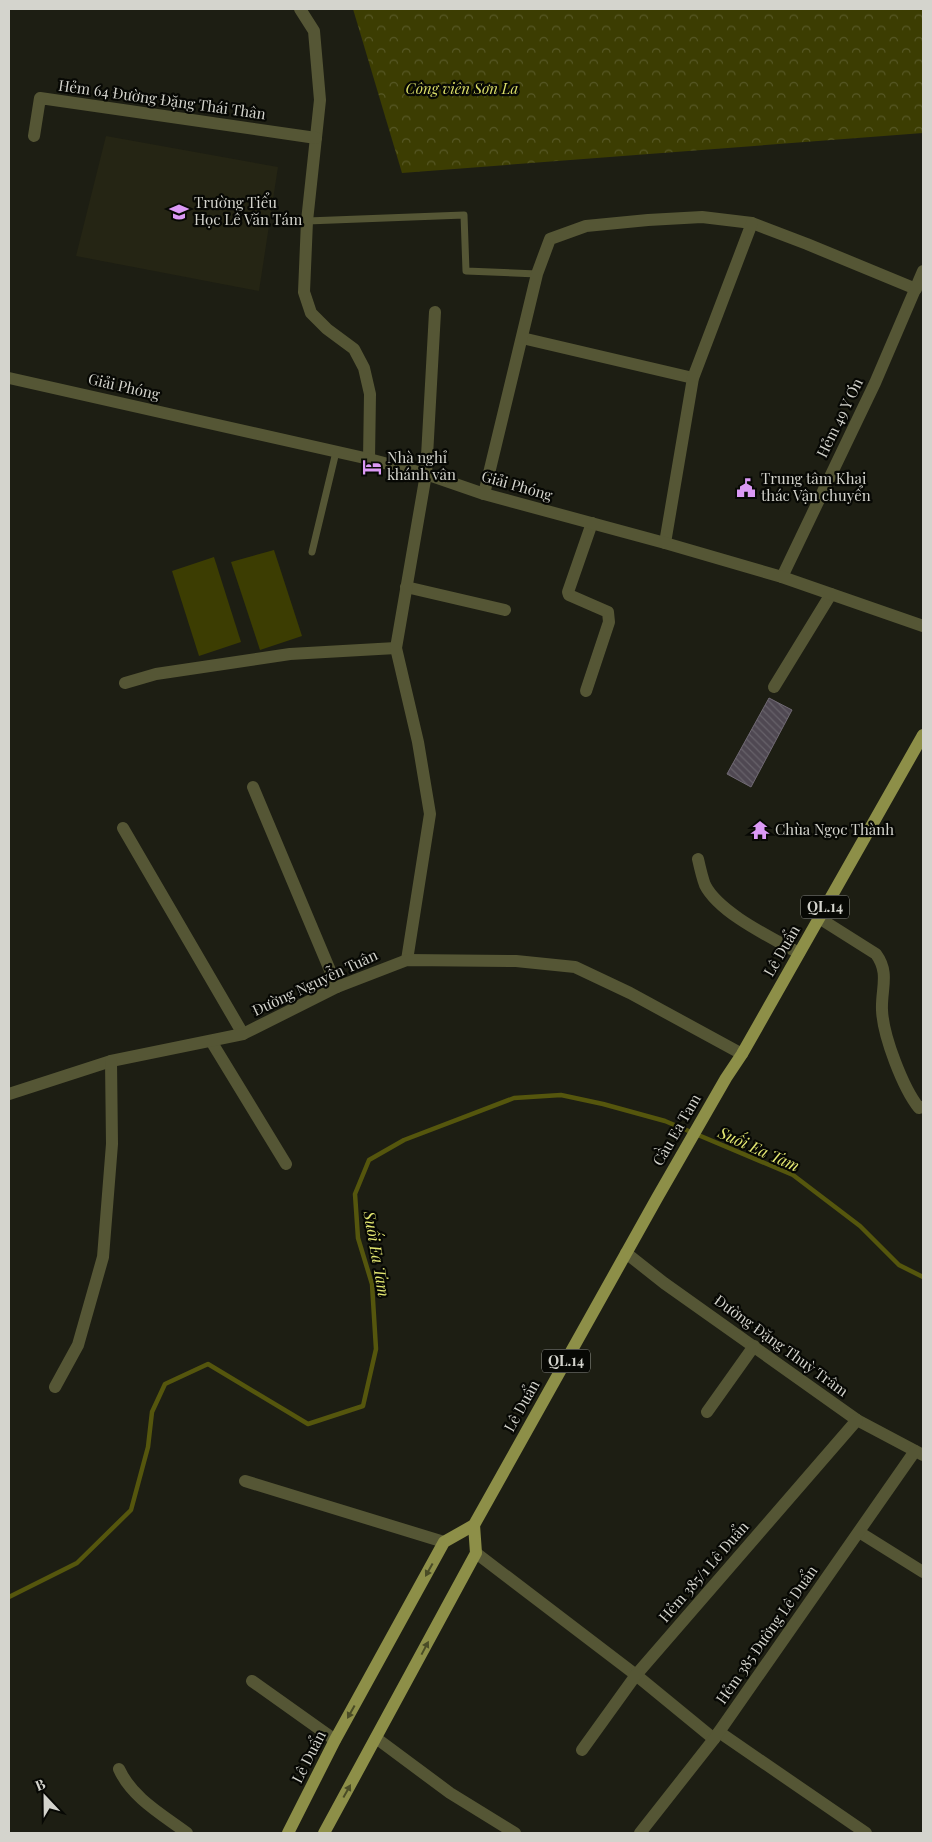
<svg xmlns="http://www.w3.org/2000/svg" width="932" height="1842" viewBox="0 0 932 1842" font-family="'Playfair Display',serif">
<defs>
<pattern id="park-crowns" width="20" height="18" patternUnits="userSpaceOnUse" patternTransform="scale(1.25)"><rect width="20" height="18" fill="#3c3d02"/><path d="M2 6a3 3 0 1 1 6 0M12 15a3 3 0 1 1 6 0" fill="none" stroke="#575826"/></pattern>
<pattern id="building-back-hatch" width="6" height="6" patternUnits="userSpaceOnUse" patternTransform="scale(1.25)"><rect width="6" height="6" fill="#4f4852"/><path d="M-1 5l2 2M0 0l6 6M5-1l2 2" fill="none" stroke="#67626a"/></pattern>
</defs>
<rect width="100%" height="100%" fill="#1d1e13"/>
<!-- built -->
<polygon fill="#252514" points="106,136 278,167 259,291 76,256"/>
<!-- park -->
<polygon fill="url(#park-crowns)" points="353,9 923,9 923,133 402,173"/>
<!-- garden -->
<g fill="#3c3d02">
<polygon points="274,550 302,636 260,650 231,562"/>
<polygon points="214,557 241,642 199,656 172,571"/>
</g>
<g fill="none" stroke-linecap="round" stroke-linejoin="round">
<!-- stream -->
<polyline stroke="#55560d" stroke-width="4.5" points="9,1597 77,1563 131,1510 148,1447 152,1412 165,1384 208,1364 308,1424 363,1406 376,1349 372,1284 358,1238 355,1194 369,1160 404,1140 514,1098 561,1095 603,1104 665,1121 793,1175 860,1226 899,1265 923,1277"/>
</g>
<!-- building -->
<polygon fill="url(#building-back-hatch)" stroke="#706974" points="769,698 792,710 751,787 727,774"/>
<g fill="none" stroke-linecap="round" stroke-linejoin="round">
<!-- service -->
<g stroke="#555635" stroke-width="7">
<polyline points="307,221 464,215 466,271 537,274"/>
<polyline points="312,552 336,452"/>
</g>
<!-- minor -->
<g stroke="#555635" stroke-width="12">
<polyline points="300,9 314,31 320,100 307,221 304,292 311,313 327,329 354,349 364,368 370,394 369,459"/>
<polyline points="34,136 40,98 316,138"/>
<polyline points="522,338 693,378"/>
<polyline points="484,494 537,274 550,239 586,226 648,220 702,217 752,223 807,244 916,289"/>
<polyline points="665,543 693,378 752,223"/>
<polyline points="782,577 875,383 923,271"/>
<polyline points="406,587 505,610"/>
<polyline points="125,683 156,674 290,654 396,648"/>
<polyline points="774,687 831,594"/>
<polyline points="586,691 609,622 608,612 569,595 568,592 592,523"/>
<polyline points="253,787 337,987"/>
<polyline points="123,828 243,1034"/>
<path d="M698 859C700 868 702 877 705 885 719 913 772 938 799 953"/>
<path d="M819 918 876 954C890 973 881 989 882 1010 883 1036 903 1088 919 1108L923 1107"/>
<polyline points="407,960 430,814 418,742 396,648 426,474 435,312"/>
<polyline points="211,1041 286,1164"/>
<polyline points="9,1094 111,1061 243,1034 337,987 407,960 516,961 575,967 630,993 742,1054"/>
<polyline points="626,1253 664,1283 857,1420 923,1455"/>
<polyline points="55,1387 78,1345 103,1257 112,1144 111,1061"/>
<polyline points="707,1412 754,1346"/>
<polyline points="245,1481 444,1542"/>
<polyline points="859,1532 923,1572"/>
<polyline points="476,1553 636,1675 714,1739"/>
<polyline points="252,1681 335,1740"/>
<polyline points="719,1732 866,1833"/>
<polyline points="376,1738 450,1793 515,1833"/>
<polyline points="582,1750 636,1675 857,1420"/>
<path d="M119 1769C132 1798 163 1815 187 1833"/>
<polyline points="640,1833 714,1739 915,1451"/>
</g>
<!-- tertiary -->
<polyline stroke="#555635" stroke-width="12" points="9,378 369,459 426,474 484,494 665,543 782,577 923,626"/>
<!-- primary -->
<g stroke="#8d8f48" stroke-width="12">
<polyline points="288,1833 335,1740 444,1542 474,1525 657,1198 726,1078 742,1054 923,735"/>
<polyline points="324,1833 476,1553 474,1525"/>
</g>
</g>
<!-- one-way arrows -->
<defs><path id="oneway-solid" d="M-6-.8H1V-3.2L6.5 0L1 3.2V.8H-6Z" transform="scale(1.25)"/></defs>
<g fill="#4a4c26">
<use href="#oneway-solid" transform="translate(429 1570) rotate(119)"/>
<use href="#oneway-solid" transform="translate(425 1648) rotate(-62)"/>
<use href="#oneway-solid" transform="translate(351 1712) rotate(119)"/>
<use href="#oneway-solid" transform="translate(347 1791) rotate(-61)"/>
</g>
<!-- icons -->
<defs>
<g id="school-bare" transform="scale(1.5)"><path d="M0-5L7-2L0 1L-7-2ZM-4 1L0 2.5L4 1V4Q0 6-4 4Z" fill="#db99f5" stroke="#070804" stroke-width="2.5" paint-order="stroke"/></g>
<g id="hotel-bare" transform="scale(1.5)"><path d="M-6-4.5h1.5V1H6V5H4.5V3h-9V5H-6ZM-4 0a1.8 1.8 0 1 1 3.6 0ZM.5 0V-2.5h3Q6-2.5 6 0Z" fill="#db99f5" stroke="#070804" stroke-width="2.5" paint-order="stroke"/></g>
<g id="civic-bare" transform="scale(1.5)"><path d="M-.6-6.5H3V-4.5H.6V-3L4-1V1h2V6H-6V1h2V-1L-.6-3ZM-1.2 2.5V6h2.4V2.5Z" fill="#db99f5" stroke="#070804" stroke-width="2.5" paint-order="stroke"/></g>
<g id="temple-bare" transform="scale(1.5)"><path d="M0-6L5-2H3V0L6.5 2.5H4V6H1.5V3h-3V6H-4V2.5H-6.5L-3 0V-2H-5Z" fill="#db99f5" stroke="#070804" stroke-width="2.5" paint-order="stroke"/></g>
</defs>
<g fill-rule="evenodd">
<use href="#school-bare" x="179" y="212"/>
<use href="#hotel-bare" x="372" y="467"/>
<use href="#civic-bare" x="746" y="488"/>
<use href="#temple-bare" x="760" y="830"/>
</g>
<g text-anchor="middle" stroke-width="4.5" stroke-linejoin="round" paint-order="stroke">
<!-- shield labels -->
<g fill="#070804" stroke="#969791" stroke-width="1">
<rect x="801" y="895.5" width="48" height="23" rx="4"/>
<rect x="542" y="1349.5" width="48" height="23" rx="4"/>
</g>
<g font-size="14" font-weight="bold" fill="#d4d4cd">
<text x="825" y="912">QL.14</text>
<text x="566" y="1366">QL.14</text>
</g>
<!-- park labels -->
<g font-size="15" font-style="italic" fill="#dbde68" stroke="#070804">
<text x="462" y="94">Công viên Sơn La</text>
</g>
<!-- street labels -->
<g font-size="15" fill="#d4d4cd" stroke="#070804">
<text transform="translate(162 100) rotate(8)" y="5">Hẻm 64 Đường Đặng Thái Thân</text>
<text transform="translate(124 387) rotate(13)" y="5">Giải Phóng</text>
<text transform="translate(840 418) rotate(-64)" y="5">Hẻm 49 Y Ơn</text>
<text transform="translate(517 486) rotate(16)" y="5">Giải Phóng</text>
<text transform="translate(782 951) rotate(-60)" y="5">Lê Duẩn</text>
<text transform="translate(315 983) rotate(-25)" y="5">Đường Nguyễn Tuân</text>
<text transform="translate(677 1130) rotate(-60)" y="5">Cầu Ea Tam</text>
<text transform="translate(781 1346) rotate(36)" y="5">Đường Đặng Thuỳ Trâm</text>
<text transform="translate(522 1406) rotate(-61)" y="5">Lê Duẩn</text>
<text transform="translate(704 1572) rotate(-49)" y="5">Hẻm 385/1 Lê Duẩn</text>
<text transform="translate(767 1635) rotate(-55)" y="5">Hẻm 385 Đường Lê Duẩn</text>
<text transform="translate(309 1757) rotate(-63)" y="5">Lê Duẩn</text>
</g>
<!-- poi labels -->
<g font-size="15" fill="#d4d4cd" stroke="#070804" text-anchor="start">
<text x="194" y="208">Trường Tiểu<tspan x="194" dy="17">Học Lê Văn Tám</tspan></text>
<text x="387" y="463">Nhà nghỉ<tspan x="387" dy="17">khánh vân</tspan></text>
<text x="761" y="484">Trung tâm Khai<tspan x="761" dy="17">thác Vận chuyển</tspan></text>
<text x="775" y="835">Chùa Ngọc Thành</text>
</g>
<!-- water labels -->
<g font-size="16" font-style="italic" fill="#e5e972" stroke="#070804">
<text transform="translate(759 1149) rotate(24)" y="6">Suối Ea Tam</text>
<text transform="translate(377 1254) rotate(80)" y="6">Suối Ea Tam</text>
</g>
</g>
<!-- border -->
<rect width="932" height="1842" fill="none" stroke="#d4d4cd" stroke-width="20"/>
<!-- north arrow -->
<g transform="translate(45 1797) rotate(338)" stroke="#070804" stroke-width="4" paint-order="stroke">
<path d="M0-4L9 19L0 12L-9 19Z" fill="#d4d4cd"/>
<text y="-8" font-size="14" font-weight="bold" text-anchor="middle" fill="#d4d4cd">B</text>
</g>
</svg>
